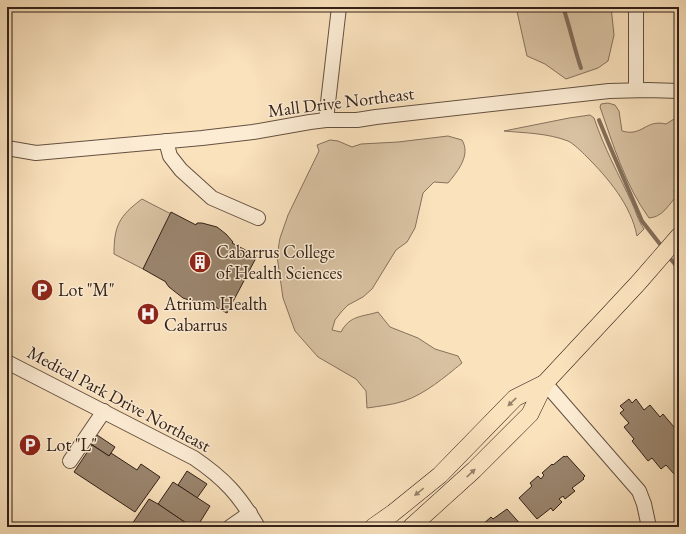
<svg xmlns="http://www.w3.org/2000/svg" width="686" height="534" viewBox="0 0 686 534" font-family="'EB Garamond',serif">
<rect width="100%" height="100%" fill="#fae2bd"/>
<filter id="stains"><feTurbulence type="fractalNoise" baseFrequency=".005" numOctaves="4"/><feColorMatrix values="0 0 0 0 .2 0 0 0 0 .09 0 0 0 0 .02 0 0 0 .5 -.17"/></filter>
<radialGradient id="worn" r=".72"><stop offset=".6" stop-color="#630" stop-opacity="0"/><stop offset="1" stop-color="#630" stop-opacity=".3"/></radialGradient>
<!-- green -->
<g fill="#d8c1a1" stroke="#86715c">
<polygon points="516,7 611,7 614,35 608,61 598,68 566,79 545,64 527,56"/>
<path d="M608 103 615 105 619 111 622 131C643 137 645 119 666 124L679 116V185L674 190 675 198C667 207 662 217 649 218 625 185 613 144 600 107L601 104Z"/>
<path d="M590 115 594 118C604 148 619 175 632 203 636 212 638 220 644 229L637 236C631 205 608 178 587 157 581 151 574 144 568 141 547 133 525 133 504 131L569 118Z"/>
<path d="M448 136 462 140C471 155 458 171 448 183L434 182 423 193 415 228 407 242 396 250 372 289 363 297 348 305 342 311 335 320 332 330 341 332C350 315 362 317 378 312L390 327 418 338 435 349 458 356 462 363C445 377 425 394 404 401 392 405 380 406 367 408L366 391 356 379 318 357 295 331 283 298 277 256 280 238 288 215 319 151 317 145 330 140 338 141 352 147 361 144 398 142Z"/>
<path d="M142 199 171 214 143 269 114 254C114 226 119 216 142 199Z"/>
</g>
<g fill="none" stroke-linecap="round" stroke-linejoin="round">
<!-- stream -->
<g stroke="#826d59" stroke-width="4">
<path d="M563 7C570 27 574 48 581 68"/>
<polyline points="599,120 608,142 642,221 663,248"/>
<polyline points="668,256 679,269"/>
</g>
</g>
<!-- building -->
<g fill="#9a856e" stroke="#332118">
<polygon points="171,212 196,225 197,223 202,223 217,227 226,234 233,242 232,243 257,256 227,313 203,301 202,302 194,302 183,298 169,287 166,283 166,282 143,269"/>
<polygon points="629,399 632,403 636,399 644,410 650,405 660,417 663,414 679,433 676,436 679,439 679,473 678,472 675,475 666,465 661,469 652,458 648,461 632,441 634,439 624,427 629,423 620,413 624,410 620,406"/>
<polygon points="97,435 115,447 109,456 91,444"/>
<polygon points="92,445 109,456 111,453 137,470 141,464 160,477 135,512 74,472"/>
<polygon points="564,456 565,457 567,456 585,476 583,478 584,479 572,488 575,491 565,499 563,496 559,499 562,502 553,511 551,508 537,519 519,498 532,486 530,483 538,476 541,479 544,475 542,473 552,464 553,465"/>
<polygon points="187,471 207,484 197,498 178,485"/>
<polygon points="173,482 210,506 197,527 192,527 158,504"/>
<polygon points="149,499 158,504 192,527 130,527"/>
<polygon points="507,509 523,527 483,527 482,525 491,517 493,519"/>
</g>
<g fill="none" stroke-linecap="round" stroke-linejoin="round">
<!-- minor casing -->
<g stroke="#655141" stroke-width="16">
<g id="minor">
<polyline points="636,7 636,90"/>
<polyline points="326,120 339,7"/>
<polyline points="166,141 170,156 181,170 212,198 258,218"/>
<polyline points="7,148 36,153 202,138 253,132 310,122 326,120 357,120 376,117 609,91 648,90 679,91"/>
<path d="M7 362 194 458C225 479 239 495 258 527"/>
<polyline points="545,383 639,491 644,504 649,527"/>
<polyline points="70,461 104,411"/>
<polyline points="230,527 250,513"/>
</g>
</g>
<!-- major casing -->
<g stroke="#332118" stroke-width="18">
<g id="major">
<polyline points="373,527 393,513 440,475 515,398 545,383"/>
<polyline points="411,527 474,470 530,414 545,383 639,282 679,236"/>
</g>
</g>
<!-- minor -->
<use href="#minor" stroke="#fcecd4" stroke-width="14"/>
<!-- major -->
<use href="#major" stroke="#fae2bd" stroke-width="17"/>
</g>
<!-- one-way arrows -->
<defs><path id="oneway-solid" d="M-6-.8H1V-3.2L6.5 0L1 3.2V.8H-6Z"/></defs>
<g fill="#96826a">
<use href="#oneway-solid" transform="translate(512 402) rotate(136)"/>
<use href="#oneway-solid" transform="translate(471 473) rotate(-43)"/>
<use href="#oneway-solid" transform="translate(419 492) rotate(141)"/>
</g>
<!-- icons -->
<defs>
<g id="building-disc" transform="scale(1.15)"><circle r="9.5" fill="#8f2418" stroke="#fcecd4"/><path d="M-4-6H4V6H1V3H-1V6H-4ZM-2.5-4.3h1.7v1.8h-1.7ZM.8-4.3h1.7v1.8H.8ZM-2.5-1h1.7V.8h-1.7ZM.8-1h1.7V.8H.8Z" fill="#fff"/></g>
<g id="parking-disc" transform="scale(1.15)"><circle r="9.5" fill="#8f2418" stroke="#fcecd4"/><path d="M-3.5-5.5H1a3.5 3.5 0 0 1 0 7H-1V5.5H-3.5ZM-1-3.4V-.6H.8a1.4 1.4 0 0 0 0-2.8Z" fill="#fff"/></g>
<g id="hospital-disc" transform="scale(1.15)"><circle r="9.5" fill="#8f2418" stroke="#fcecd4"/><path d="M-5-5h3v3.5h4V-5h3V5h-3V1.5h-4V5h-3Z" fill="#fff"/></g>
</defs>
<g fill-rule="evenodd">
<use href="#building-disc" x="200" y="262"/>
<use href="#parking-disc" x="42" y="290"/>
<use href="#hospital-disc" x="148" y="314"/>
<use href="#parking-disc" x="30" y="445"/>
</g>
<g text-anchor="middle" stroke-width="3" stroke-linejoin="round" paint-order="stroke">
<!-- street labels -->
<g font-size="18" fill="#332118" stroke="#fcecd4">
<text transform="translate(341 102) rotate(-7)" y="6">Mall Drive Northeast</text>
<text transform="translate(119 399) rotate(28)" y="6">Medical Park Drive Northeast</text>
</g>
<!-- poi labels -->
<g font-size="18" fill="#332118" stroke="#fcecd4" text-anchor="start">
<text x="216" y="258">Cabarrus College<tspan x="216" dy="21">of Health Sciences</tspan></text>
<text x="58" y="296">Lot "M"</text>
<text x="164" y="310">Atrium Health<tspan x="164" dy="21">Cabarrus</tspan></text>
<text x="46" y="451">Lot "L"</text>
</g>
</g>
<!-- margin -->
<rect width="686" height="534" fill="none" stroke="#fae2bd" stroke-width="24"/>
<rect x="8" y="8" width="670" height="518" fill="none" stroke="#332118" stroke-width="2"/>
<rect x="12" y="12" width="662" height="510" fill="none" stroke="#332118"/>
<rect width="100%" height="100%" filter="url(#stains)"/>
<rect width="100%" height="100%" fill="url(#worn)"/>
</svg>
